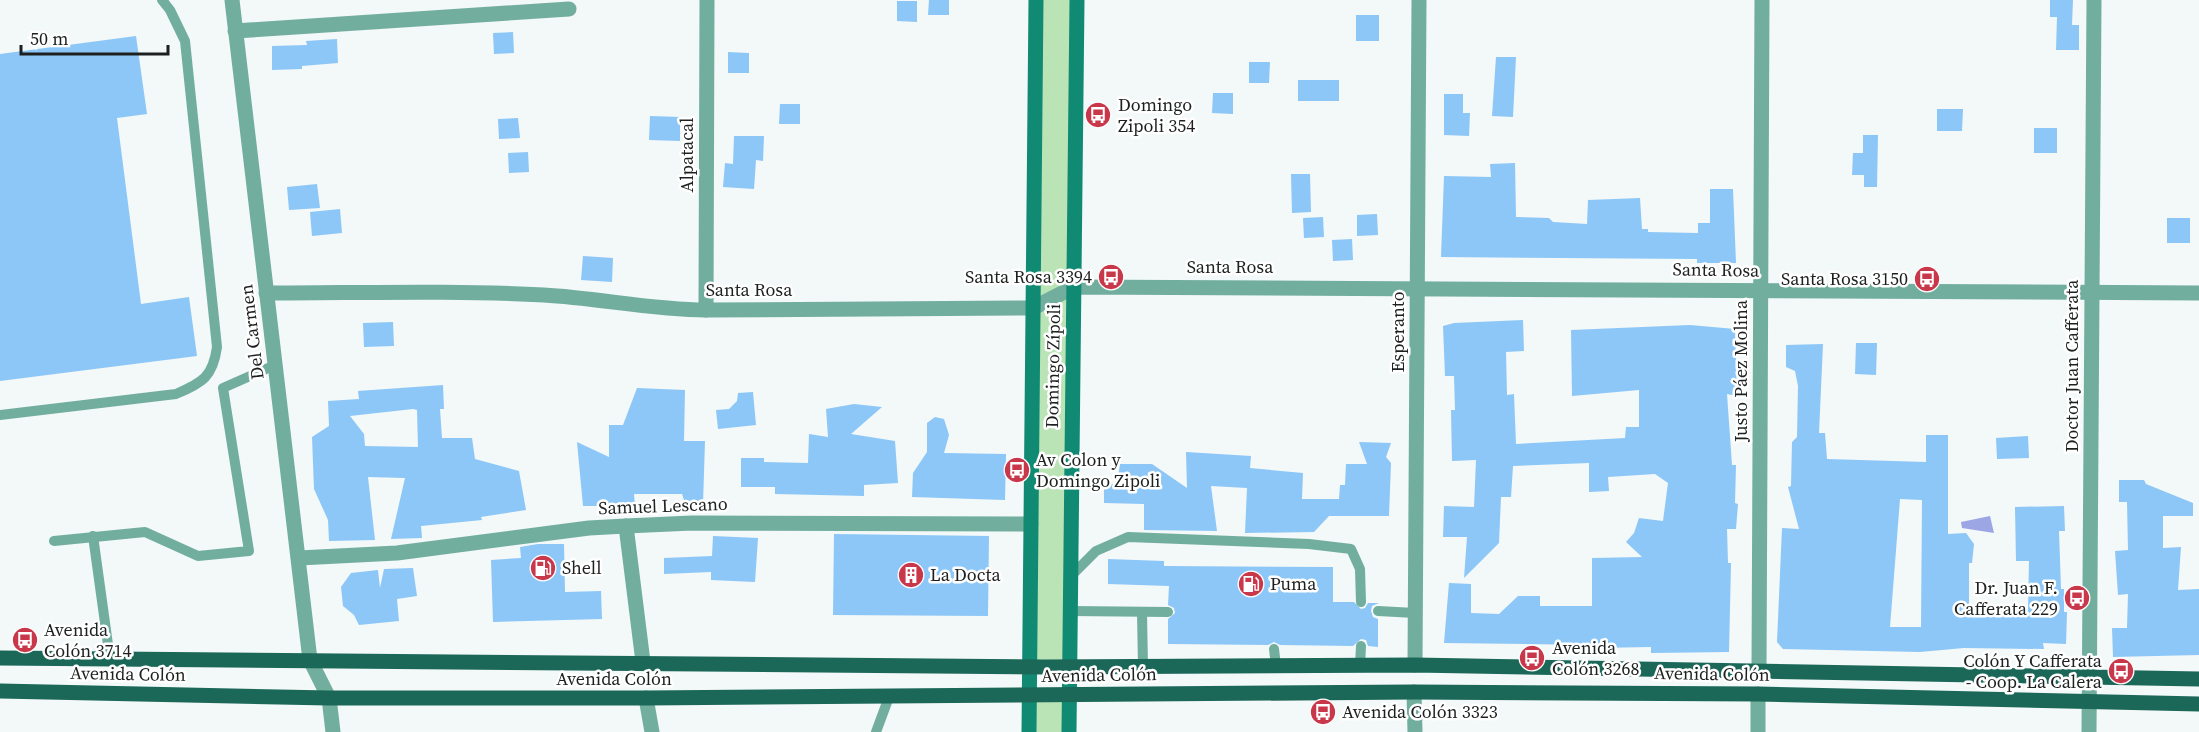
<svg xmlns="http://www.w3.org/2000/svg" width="2199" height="732" viewBox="0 0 2199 732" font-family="'Source Serif 4',serif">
<rect width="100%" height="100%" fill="#f3f8f8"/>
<!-- green -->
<g fill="#bbe4b6">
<polygon points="1036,0 1077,0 1070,667 1029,667"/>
<polygon points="1069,695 1069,732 1029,732 1029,696"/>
</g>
<!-- water -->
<polygon fill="#9da6e4" points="1990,516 1994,533 1962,528 1961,522"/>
<!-- building -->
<g fill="#8cc7f7" fill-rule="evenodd">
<polygon points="929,0 949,0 949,15 928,15"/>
<polygon points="2050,0 2073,0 2072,25 2079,25 2079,50 2056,50 2057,17 2050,17"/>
<polygon points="897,1 917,1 917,22 897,21"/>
<rect x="1356" y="15" width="23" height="26"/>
<polygon points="513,32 514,53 494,54 493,33"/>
<polygon points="136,36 147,114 117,118 141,304 189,297 197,356 0,381 0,54"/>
<polygon points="337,39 338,63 302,66 302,69 272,70 272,46 307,45 306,41"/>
<polygon points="728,52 749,53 749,73 728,73"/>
<polygon points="1496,57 1516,57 1513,117 1492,116"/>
<polygon points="1249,62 1270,62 1269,83 1249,83"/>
<rect x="1298" y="80" width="41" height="21"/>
<polygon points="1213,93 1233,93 1233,114 1212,113"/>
<polygon points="1444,94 1463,94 1463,113 1470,113 1469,136 1444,135"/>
<polygon points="780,104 800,104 800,124 779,124"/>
<polygon points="1937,109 1963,109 1962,131 1937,131"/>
<polygon points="650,116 680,117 680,141 649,140"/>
<polygon points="518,118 520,138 499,139 498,119"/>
<rect x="2034" y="128" width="23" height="25"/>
<polygon points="1863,135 1878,135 1877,187 1864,187 1864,175 1852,175 1853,153 1863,153"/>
<polygon points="734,136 764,136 763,161 756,160 754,189 723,187 725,163 733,164"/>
<polygon points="528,152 529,172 509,173 508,153"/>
<polygon points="1515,163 1516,217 1549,218 1553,222 1587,224 1588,200 1640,198 1642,229 1648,229 1648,232 1698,233 1698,223 1710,223 1710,189 1733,189 1736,263 1697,263 1697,259 1441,257 1444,176 1491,177 1490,164"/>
<polygon points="1291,174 1310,174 1311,212 1292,213"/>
<polygon points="317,184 320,208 289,210 287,187"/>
<polygon points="340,209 342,233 312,236 310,212"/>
<polygon points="1377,214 1378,235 1357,236 1357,215"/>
<polygon points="1323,217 1324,237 1304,238 1303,218"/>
<rect x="2167" y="218" width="23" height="25"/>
<polygon points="1352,239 1353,260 1333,261 1332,240"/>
<polygon points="583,256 613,258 612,282 581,280"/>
<polygon points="1523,320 1524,351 1506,352 1507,395 1514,394 1516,444 1625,438 1626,427 1639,427 1639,390 1572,396 1571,330 1690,325 1735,329 1737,396 1727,394 1732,465 1736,465 1735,503 1738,504 1736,529 1727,529 1728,563 1731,563 1729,652 1651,653 1651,647 1593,648 1593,645 1444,643 1449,583 1471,584 1471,613 1499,614 1518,596 1540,596 1540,606 1592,606 1592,558 1642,557 1626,542 1634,533 1639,518 1663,521 1668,483 1655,474 1608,477 1609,491 1589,492 1589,463 1513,466 1511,497 1501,497 1499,543 1464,578 1467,537 1443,537 1444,506 1474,507 1476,460 1452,461 1451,410 1455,410 1454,376 1445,376 1443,326 1454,323"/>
<polygon points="393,322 394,346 364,347 363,323"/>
<polygon points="1856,343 1877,343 1876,375 1855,374"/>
<path d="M1823 344 1819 433H1825L1827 459 1926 462V435H1948V534L1966 533 1974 544 1972 563H1969V606L1998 605V609L2028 611 2029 561H2016L2015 507 2064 506 2065 531H2059L2061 589H2064V612H2067L2066 644 2043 643 2044 649 1964 648 1920 652 1783 649 1777 642 1782 528 1799 529 1788 487 1791 486 1792 442 1797 437 1798 386 1795 371 1786 367V345ZM1900 499 1922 500 1921 627H1890Z"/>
<path d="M443 385 444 409H440L442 438H472L475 459 519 471 526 510 481 517 482 520 421 526 422 538 391 539 405 478 368 477 375 540 329 541 328 520 314 489 312 437 329 426 328 401 359 399 358 391ZM413 409 417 410 418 447 365 446 364 434 350 416Z"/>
<polygon points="637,388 685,390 684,441 705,441 703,504 685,503 682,494 634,494 635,506 583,506 577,442 609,457 609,425 623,425"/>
<polygon points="753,392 756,425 718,429 716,410 729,409 737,401 738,393"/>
<polygon points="854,404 882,407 851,434 895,441 898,483 864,485 864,496 775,494 775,487 741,487 741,458 764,458 764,462 808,463 809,434 828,437 826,409"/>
<polygon points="935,417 944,419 949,435 944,453 1006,454 1005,500 912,497 913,473 927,452 927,423"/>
<polygon points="2028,436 2029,458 1997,459 1996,438"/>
<polygon points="1359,442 1391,443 1386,457 1391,463 1389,516 1329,516 1314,532 1245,533 1247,488 1211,486 1217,531 1144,530 1144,504 1104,503 1104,484 1117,484 1120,464 1152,464 1187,488 1186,452 1251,456 1250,468 1303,473 1302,499 1339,499 1340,485 1345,485 1346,464 1367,464"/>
<polygon points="2119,480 2144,480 2146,484 2193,503 2193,516 2163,516 2163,548 2181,547 2178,590 2199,589 2199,655 2113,657 2112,628 2127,628 2128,594 2118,595 2115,551 2128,550 2127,502 2119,502"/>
<polygon points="834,534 989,536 988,616 833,615"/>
<polygon points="713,536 758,538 755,582 711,580 711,572 664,574 664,558 712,556"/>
<polygon points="538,544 564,544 565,592 601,591 602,619 493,622 491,560 521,558 520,547"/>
<polygon points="1108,559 1164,561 1164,566 1333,567 1333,602 1354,602 1361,609 1365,608 1368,603 1379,603 1372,606 1371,611 1373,617 1378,619 1378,647 1368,646 1366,640 1361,639 1353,646 1280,645 1274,642 1268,645 1168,644 1168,619 1175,613 1174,608 1168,605 1169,586 1108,584"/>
<polygon points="413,568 417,596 397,599 399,621 359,625 354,615 343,606 341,587 351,573 378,570 380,588 384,569"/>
</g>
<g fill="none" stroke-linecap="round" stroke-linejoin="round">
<!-- lane -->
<g stroke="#71ae9e" stroke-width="10">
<path d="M0 415 176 394C202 383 213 377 217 347L185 41 170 10 162 0"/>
<polyline points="93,536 110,659"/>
<polyline points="54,541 145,532 198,556 249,551 223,388 275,365"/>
<polyline points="1071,576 1096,551 1128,537 1309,544 1351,549 1360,569 1361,602"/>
<polyline points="1071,611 1168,612"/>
<polyline points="1378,611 1415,613"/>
<polyline points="1142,612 1143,667"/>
<polyline points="1274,649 1276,666"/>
<polyline points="1360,666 1361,646"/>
<polyline points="876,732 889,697"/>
</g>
<!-- street -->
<g stroke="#71ae9e" stroke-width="15">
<polyline points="232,0 310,660 329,698 333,732"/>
<polyline points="235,31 569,9"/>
<path d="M266 293C359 293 451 290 544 295 598 298 652 310 706 310L1033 308 1074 287 2199 293"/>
<polyline points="706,310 707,0"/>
<polyline points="626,526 643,662"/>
<polyline points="299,558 397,553 589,528 626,526 692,523 1031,524"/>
<polyline points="1415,665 1419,0"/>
<polyline points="1759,671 1762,0"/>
<polyline points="1414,692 1415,732"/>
<polyline points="646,698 652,732"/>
<polyline points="1758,732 1758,694"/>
<polyline points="2089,732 2094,0"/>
</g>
<!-- secondary -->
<g stroke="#118a74" stroke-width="15">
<polyline points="1029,732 1036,0"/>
<polyline points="1069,732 1077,0"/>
</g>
<!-- primary -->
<g stroke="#1b6758" stroke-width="15">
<polyline points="0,658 1044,667 1415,665 2199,679"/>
<polyline points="0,691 329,698 646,698 1414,692 1758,694 2199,704"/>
</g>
</g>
<!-- icons -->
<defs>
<g id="bus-disc" transform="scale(1.35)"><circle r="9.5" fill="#c8384a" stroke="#fff"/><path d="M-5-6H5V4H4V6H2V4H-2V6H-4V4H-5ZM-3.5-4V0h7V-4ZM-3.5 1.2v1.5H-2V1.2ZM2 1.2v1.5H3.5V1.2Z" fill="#fff"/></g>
<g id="fuel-disc" transform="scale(1.35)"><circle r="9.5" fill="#c8384a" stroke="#fff"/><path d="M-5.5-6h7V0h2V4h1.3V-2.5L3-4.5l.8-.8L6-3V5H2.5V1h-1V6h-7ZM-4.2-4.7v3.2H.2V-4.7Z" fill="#fff"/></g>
<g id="building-disc" transform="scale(1.35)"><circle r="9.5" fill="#c8384a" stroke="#fff"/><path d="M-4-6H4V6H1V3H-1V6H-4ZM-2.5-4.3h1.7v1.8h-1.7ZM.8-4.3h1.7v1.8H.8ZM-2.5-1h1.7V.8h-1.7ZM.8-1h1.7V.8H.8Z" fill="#fff"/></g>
</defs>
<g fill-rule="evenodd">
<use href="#bus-disc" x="1098" y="115"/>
<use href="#bus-disc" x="1111" y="277"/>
<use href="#bus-disc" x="1927" y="279"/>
<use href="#bus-disc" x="1017" y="470"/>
<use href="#fuel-disc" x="543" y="568"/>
<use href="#building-disc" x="911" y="575"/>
<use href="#fuel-disc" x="1251" y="584"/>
<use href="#bus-disc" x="2077" y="598"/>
<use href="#bus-disc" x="25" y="640"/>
<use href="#bus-disc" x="1532" y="658"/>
<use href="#bus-disc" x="2121" y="671"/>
<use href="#bus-disc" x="1323" y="712"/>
</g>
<g text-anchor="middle" stroke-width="5" stroke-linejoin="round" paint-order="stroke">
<!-- poi labels -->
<g font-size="18" fill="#1e2020" stroke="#fff" text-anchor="start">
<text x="1118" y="111">Domingo<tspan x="1118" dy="21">Zipoli 354</tspan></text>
<text x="1092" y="283" text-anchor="end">Santa Rosa 3394</text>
<text x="1908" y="285" text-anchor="end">Santa Rosa 3150</text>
<text x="1036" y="466">Av Colon y<tspan x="1036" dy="21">Domingo Zipoli</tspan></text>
<text x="562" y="574">Shell</text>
<text x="930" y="581">La Docta</text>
<text x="1270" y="590">Puma</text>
<text x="2058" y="594" text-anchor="end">Dr. Juan F.<tspan x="2058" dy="21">Cafferata 229</tspan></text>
<text x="44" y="636">Avenida<tspan x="44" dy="21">Colón 3714</tspan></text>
<text x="1552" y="654">Avenida<tspan x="1552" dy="21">Colón 3268</tspan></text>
<text x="2102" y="667" text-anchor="end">Colón Y Cafferata<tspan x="2102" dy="21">- Coop. La Calera</tspan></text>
<text x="1342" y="718">Avenida Colón 3323</text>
</g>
<!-- street labels -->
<g font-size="18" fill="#1e2020" stroke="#fff">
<text transform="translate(687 155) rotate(-90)" y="6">Alpatacal</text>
<text x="1230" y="273">Santa Rosa</text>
<text transform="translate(1716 270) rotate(1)" y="6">Santa Rosa</text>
<text x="749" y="296">Santa Rosa</text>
<text transform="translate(252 332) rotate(-97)" y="6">Del Carmen</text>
<text transform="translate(1398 332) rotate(-90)" y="6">Esperanto</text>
<text transform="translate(1053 366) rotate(-89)" y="6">Domingo Zípoli</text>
<text transform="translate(2072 366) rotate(-90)" y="6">Doctor Juan Cafferata</text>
<text transform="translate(1741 371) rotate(-90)" y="6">Justo Páez Molina</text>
<text transform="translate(663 506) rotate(-2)" y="6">Samuel Lescano</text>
<text transform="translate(128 674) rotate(1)" y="6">Avenida Colón</text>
<text transform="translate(1712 674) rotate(1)" y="6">Avenida Colón</text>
<text transform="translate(1099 675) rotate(-1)" y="6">Avenida Colón</text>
<text x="614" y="685">Avenida Colón</text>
</g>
</g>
<!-- scale -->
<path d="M21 45v9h147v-9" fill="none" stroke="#1e2020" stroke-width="3"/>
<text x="30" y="45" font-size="18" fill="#1e2020" stroke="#ffffff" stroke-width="4.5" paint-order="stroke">50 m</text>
</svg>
